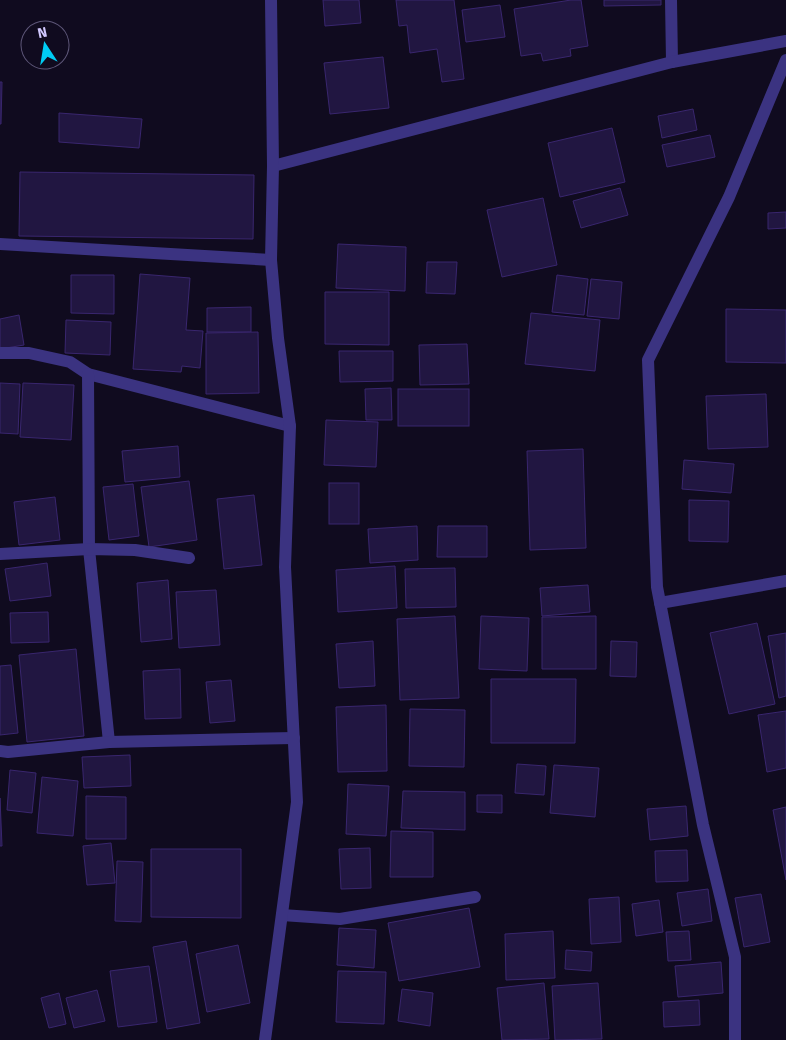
<svg xmlns="http://www.w3.org/2000/svg" width="786" height="1040" viewBox="0 0 786 1040" font-family="'Fira Sans',sans-serif">
<rect width="100%" height="100%" fill="#100b1f"/>
<!-- building -->
<g fill="#211641" stroke="#39266e">
<polygon points="323,0 359,0 361,23 325,26"/>
<polygon points="396,0 454,0 464,79 442,82 437,49 410,53 407,25 399,26"/>
<polygon points="571,0 581,0 588,46 570,49 571,56 543,61 541,53 521,56 514,9"/>
<polygon points="604,0 661,0 661,5 604,6"/>
<polygon points="500,5 505,37 466,42 462,10"/>
<polygon points="383,57 389,108 330,114 324,63"/>
<polygon points="0,82 2,82 1,124 0,124"/>
<polygon points="693,109 697,130 662,138 658,116"/>
<polygon points="59,113 142,119 139,148 59,142"/>
<polygon points="612,128 625,182 560,197 548,143"/>
<polygon points="710,135 715,157 667,167 662,145"/>
<polygon points="20,172 254,175 253,239 19,236"/>
<polygon points="620,188 628,215 581,228 573,201"/>
<polygon points="543,198 557,265 502,277 487,210"/>
<polygon points="786,212 786,228 768,229 768,213"/>
<polygon points="338,244 406,247 405,291 336,288"/>
<polygon points="427,262 457,262 455,294 426,293"/>
<polygon points="140,274 190,278 186,330 203,331 200,368 182,366 181,372 133,369"/>
<polygon points="71,275 114,275 114,314 71,313"/>
<polygon points="557,275 588,279 584,315 552,312"/>
<polygon points="591,279 622,282 619,319 587,316"/>
<polygon points="325,292 389,292 389,345 325,344"/>
<polygon points="251,307 251,332 207,332 207,308"/>
<polygon points="726,309 786,310 786,363 726,362"/>
<polygon points="531,313 600,320 595,371 525,364"/>
<polygon points="19,315 24,345 0,349 0,319"/>
<polygon points="66,320 111,322 110,355 65,353"/>
<polygon points="258,332 259,393 206,394 206,333"/>
<polygon points="467,344 469,384 420,385 419,345"/>
<polygon points="339,351 393,351 393,381 340,382"/>
<polygon points="0,383 20,384 18,434 0,433"/>
<polygon points="23,383 74,385 71,440 20,437"/>
<polygon points="391,388 392,420 366,420 365,389"/>
<rect x="398" y="389" width="71" height="37"/>
<polygon points="766,394 768,447 708,449 706,396"/>
<polygon points="326,420 378,422 376,467 324,465"/>
<polygon points="178,446 180,477 125,482 122,451"/>
<polygon points="583,449 586,548 530,550 527,451"/>
<polygon points="684,460 734,464 731,493 682,489"/>
<polygon points="189,481 197,540 149,547 141,487"/>
<rect x="329" y="483" width="30" height="41"/>
<polygon points="133,484 139,536 109,540 103,487"/>
<polygon points="254,495 262,565 224,569 217,499"/>
<polygon points="55,497 60,540 19,545 14,502"/>
<polygon points="689,500 729,501 728,542 689,541"/>
<polygon points="417,526 418,560 370,563 368,529"/>
<polygon points="438,526 487,526 487,557 437,557"/>
<polygon points="47,563 51,596 10,601 5,569"/>
<polygon points="395,566 397,608 338,612 336,570"/>
<polygon points="455,568 456,607 406,608 405,569"/>
<polygon points="168,580 172,639 141,642 137,583"/>
<polygon points="588,585 590,612 542,616 540,588"/>
<polygon points="216,590 220,645 179,648 176,592"/>
<polygon points="48,612 49,642 11,643 10,613"/>
<polygon points="455,616 459,698 400,700 397,619"/>
<polygon points="481,616 529,618 527,671 479,669"/>
<polygon points="596,616 596,669 542,669 542,617"/>
<polygon points="757,623 775,704 729,714 710,633"/>
<polygon points="786,633 786,696 779,698 768,636"/>
<polygon points="373,641 375,686 339,688 336,644"/>
<polygon points="611,641 637,642 636,677 610,676"/>
<polygon points="76,649 84,736 27,742 19,655"/>
<polygon points="11,665 18,733 0,735 0,666"/>
<polygon points="180,669 181,718 145,719 143,671"/>
<polygon points="491,679 576,679 575,743 491,743"/>
<polygon points="231,680 235,721 210,723 206,682"/>
<polygon points="386,705 387,771 338,772 336,707"/>
<polygon points="410,709 465,710 464,767 409,766"/>
<polygon points="786,711 786,768 767,772 758,715"/>
<polygon points="130,755 131,786 84,788 82,757"/>
<polygon points="517,764 546,766 544,795 515,793"/>
<polygon points="554,765 599,768 595,817 550,813"/>
<polygon points="10,770 36,773 32,813 7,810"/>
<polygon points="42,777 78,781 73,836 37,833"/>
<polygon points="348,784 389,786 386,836 346,834"/>
<polygon points="403,791 465,792 465,830 401,828"/>
<polygon points="477,795 502,795 502,813 477,812"/>
<polygon points="86,796 126,797 126,839 86,839"/>
<polygon points="0,798 2,846 0,846"/>
<polygon points="686,806 688,836 650,840 647,809"/>
<polygon points="786,807 786,880 773,810"/>
<polygon points="391,831 433,832 433,877 390,877"/>
<polygon points="111,843 115,883 87,885 83,846"/>
<polygon points="370,848 371,888 341,889 339,849"/>
<polygon points="151,849 241,849 241,918 151,917"/>
<polygon points="687,850 688,881 656,882 655,851"/>
<polygon points="117,861 143,862 141,922 115,921"/>
<polygon points="708,889 712,921 682,926 677,893"/>
<polygon points="761,894 770,942 744,947 735,898"/>
<polygon points="619,897 621,942 591,944 589,899"/>
<polygon points="659,900 663,932 636,936 632,904"/>
<polygon points="469,908 480,967 399,981 388,923"/>
<polygon points="339,928 376,930 374,968 337,965"/>
<polygon points="553,931 555,978 506,980 505,934"/>
<polygon points="689,931 691,960 668,961 666,932"/>
<polygon points="186,941 200,1023 167,1029 153,947"/>
<polygon points="238,945 250,1003 207,1012 196,954"/>
<polygon points="566,950 592,952 591,971 565,969"/>
<polygon points="721,962 723,993 678,997 675,966"/>
<polygon points="149,966 157,1022 118,1027 110,971"/>
<polygon points="338,971 386,972 384,1024 336,1022"/>
<polygon points="544,983 549,1039 502,1040 497,988"/>
<polygon points="598,983 602,1039 555,1040 552,986"/>
<polygon points="402,989 433,993 430,1026 398,1021"/>
<polygon points="97,990 105,1021 74,1028 66,998"/>
<polygon points="59,993 66,1024 49,1028 41,998"/>
<polygon points="699,1000 700,1025 664,1027 663,1002"/>
</g>
<g fill="none" stroke-linecap="round" stroke-linejoin="round">
<!-- minor -->
<g stroke="#3b3381" stroke-width="12">
<polyline points="671,0 672,62"/>
<polyline points="273,166 672,62 786,41"/>
<polyline points="0,244 271,260"/>
<polyline points="0,353 29,353 70,362 88,374 290,426"/>
<polyline points="88,374 89,549 109,742"/>
<polyline points="0,554 89,549 135,550 189,558"/>
<polyline points="660,603 786,581"/>
<polyline points="0,751 8,752 109,742 294,738"/>
<polyline points="282,915 340,919 475,897"/>
<polyline points="265,1040 297,802 285,567 290,426 278,338 271,260 273,166 271,0"/>
<polyline points="735,1040 735,957 703,825 657,587 648,360 729,197 786,60"/>
</g>
</g>
<!-- north arrow -->
<g transform="translate(45 45) rotate(348)"><circle r="24" fill="#100b1f" stroke="#5e5779"/>
<path d="M0-4L9 19L0 12L-9 19Z" fill="#00ccf4"/>
<text y="-8" font-size="14" font-weight="bold" text-anchor="middle" fill="#d2c9ff">N</text>
</g>
</svg>
